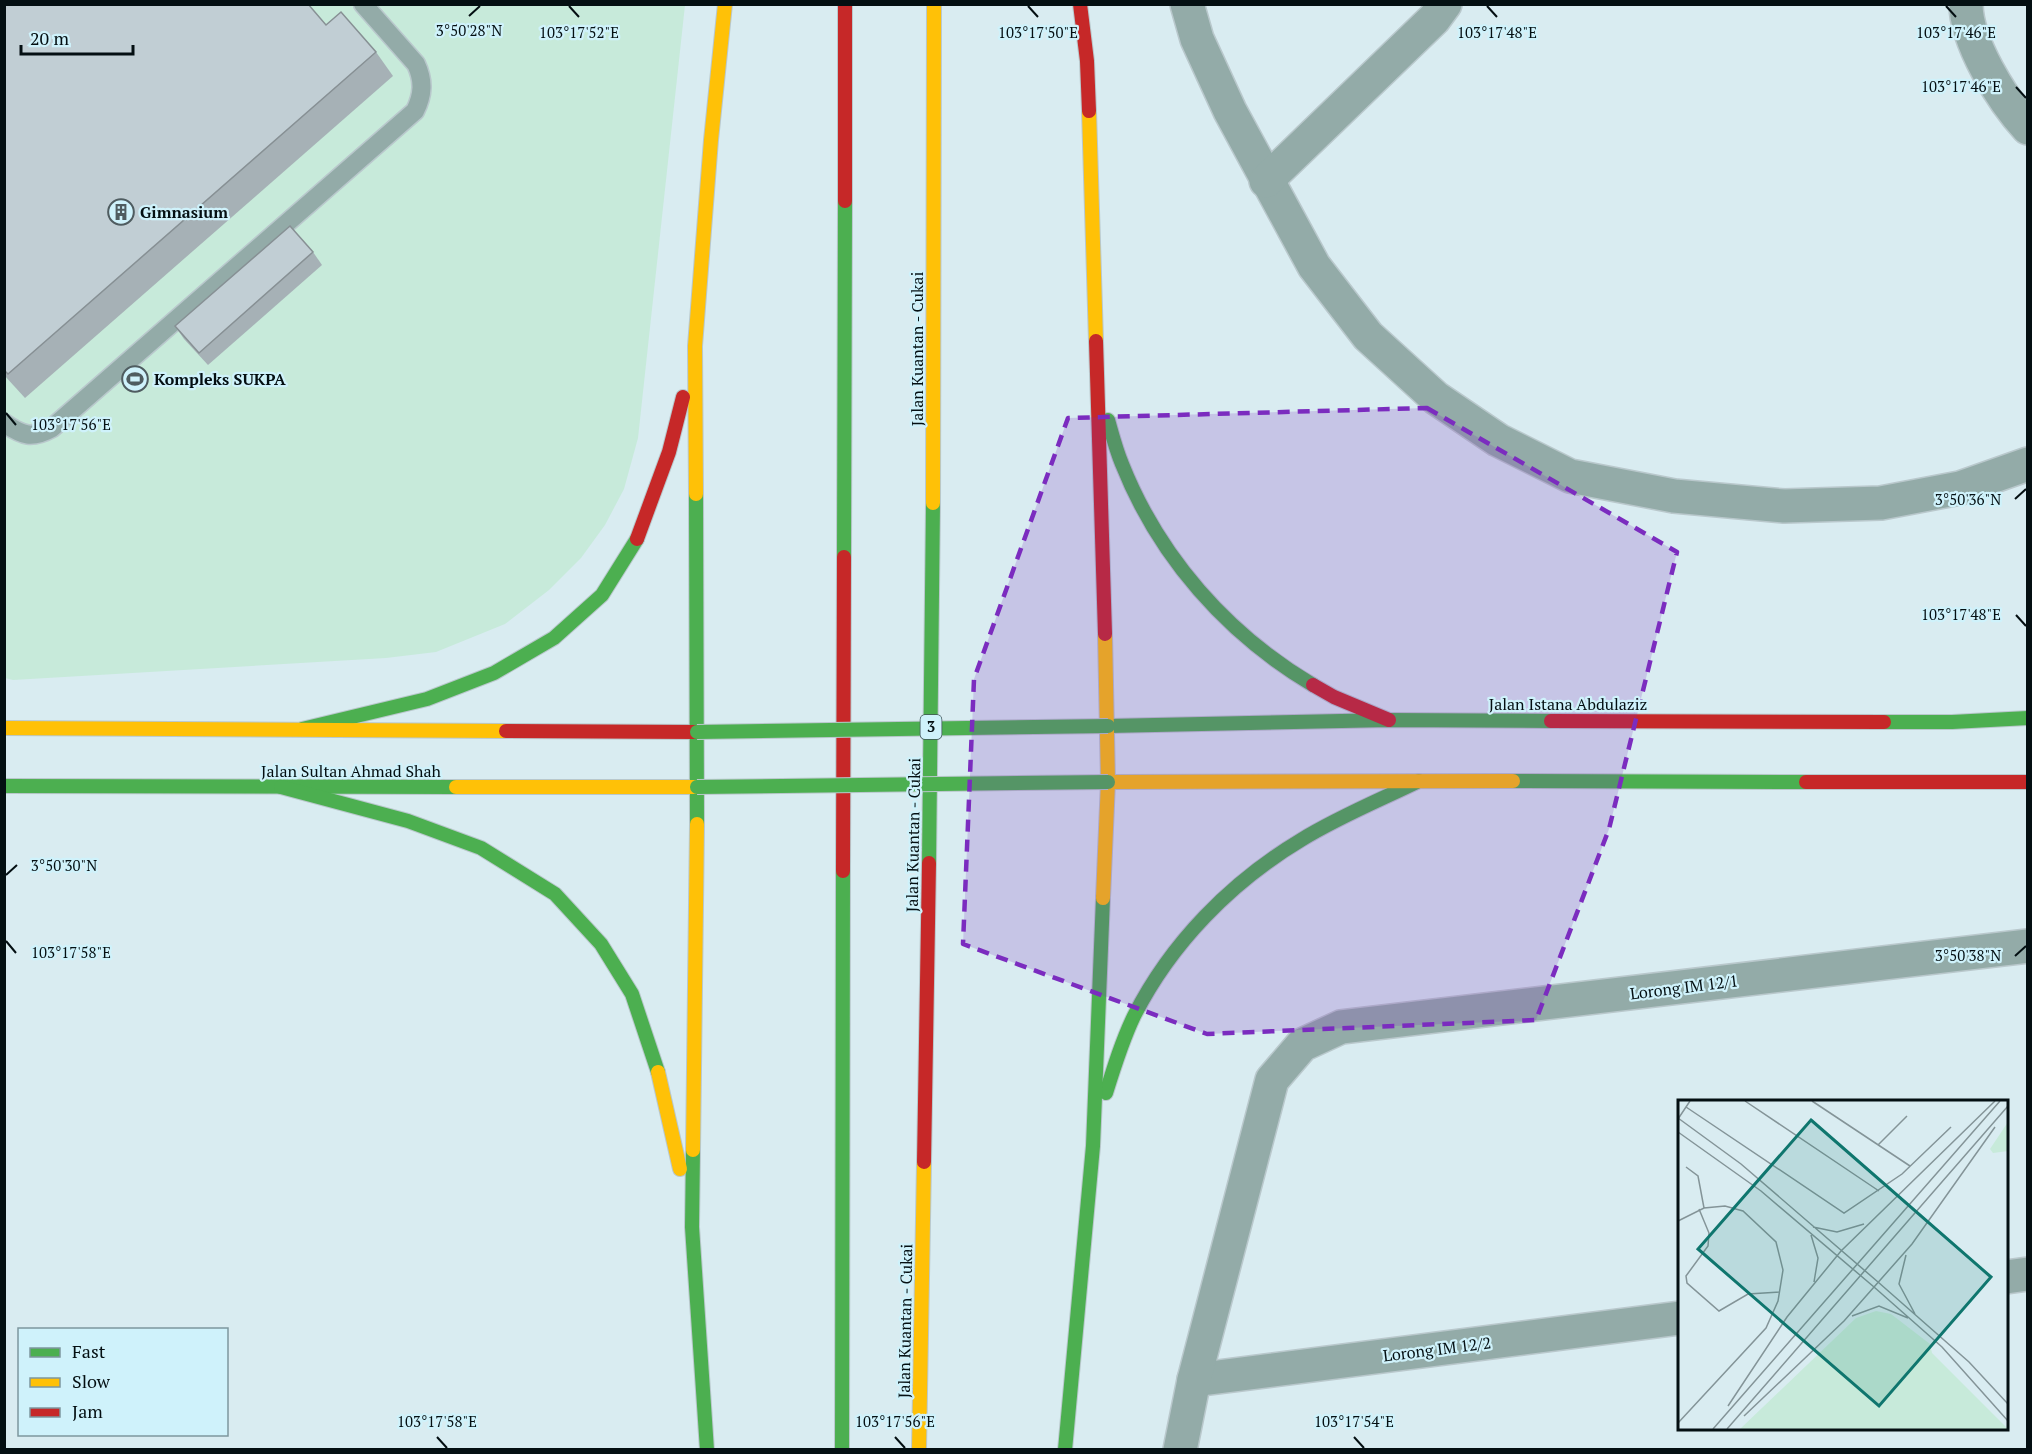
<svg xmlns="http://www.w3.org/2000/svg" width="2032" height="1454" viewBox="0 0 2032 1454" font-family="'PT Serif',serif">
<rect width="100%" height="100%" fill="#d9ecf1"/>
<!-- green -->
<polygon fill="#c7eada" points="4,5 685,5 638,438 624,489 605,525 581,558 549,590 505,624 436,652 386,658 13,680 5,678"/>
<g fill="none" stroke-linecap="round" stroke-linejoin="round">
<!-- lane casing -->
<g stroke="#b9c8cc" stroke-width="21">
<path id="lane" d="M4 423C23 436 32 439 52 428L415 111C423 95 424 81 416 64L363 4"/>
</g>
<!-- street casing -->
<g stroke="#b9c8cc" stroke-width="36">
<g id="street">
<polyline points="1187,4 1197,39 1230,111 1314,266 1368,336 1436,398 1498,440 1570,476 1674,496 1784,506 1881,503 1960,488 2028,464"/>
<path d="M1966 4C1966 42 2002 100 2028 128"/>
<polyline points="1266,181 1434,19 1445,4"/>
<polyline points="2006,1277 2028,1274"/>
<polyline points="1194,1380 1680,1318"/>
<polyline points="1180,1450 1194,1380 1272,1080 1302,1045 1341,1027 2028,946"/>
</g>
</g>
<!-- fast casing -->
<g stroke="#b9c8cc" stroke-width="16">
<g id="fast">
<path d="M1108 420C1112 434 1116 450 1122 464 1159 557 1227 634 1313 685"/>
<polyline points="696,494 697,824"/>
<polyline points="844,557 845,201"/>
<polyline points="1884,722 1952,722 2028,718"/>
<polyline points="1108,726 1389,720 1551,721"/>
<polyline points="302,729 427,699 494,673 554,638 602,595 637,539"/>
<polyline points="1513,781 1806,782"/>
<polyline points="4,786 456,787"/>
<polyline points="281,787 408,821 481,848 555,894 601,944 632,994 658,1072"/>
<polyline points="929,863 933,503"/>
<path d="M1106 1093C1114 1067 1122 1041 1134 1016 1171 943 1231 882 1301 840 1338 817 1380 800 1419 781"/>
<polyline points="693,1150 692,1227 707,1450"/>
<polyline points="842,1450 843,871"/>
<polyline points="1065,1450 1093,1146 1103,898"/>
</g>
</g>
<!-- slow casing -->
<g stroke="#b9c8cc" stroke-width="16">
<g id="slow">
<polyline points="1089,111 1096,341"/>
<polyline points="696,494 695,346 711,140 725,4"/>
<polyline points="933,503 934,4"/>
<polyline points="4,728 506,731"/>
<polyline points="1108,782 1513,781"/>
<polyline points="456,787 697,787"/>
<polyline points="1103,898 1108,782 1105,634"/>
<polyline points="658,1072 680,1169"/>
<polyline points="693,1150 697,824"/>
<polyline points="919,1450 924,1162"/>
</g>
</g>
<!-- jam casing -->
<g stroke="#b9c8cc" stroke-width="16">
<g id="jam">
<polyline points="1080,4 1087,61 1089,111"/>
<polyline points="845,201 845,4"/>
<polyline points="1096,341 1105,634"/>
<polyline points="637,539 669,452 683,397"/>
<polyline points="1313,685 1334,697 1389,720"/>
<polyline points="1551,721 1884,722"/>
<polyline points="506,731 697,732"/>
<polyline points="1806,782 2028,782"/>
<polyline points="843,871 844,557"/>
<polyline points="924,1162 929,863"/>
</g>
</g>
<!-- lane -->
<use href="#lane" stroke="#93aba8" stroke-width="18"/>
<!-- street -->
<use href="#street" stroke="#93aba8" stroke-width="33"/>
<!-- fast -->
<use href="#fast" stroke="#4caf50" stroke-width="14"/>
<!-- slow -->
<use href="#slow" stroke="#ffc107" stroke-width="14"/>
<!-- jam -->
<use href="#jam" stroke="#c62828" stroke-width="14"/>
<!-- fast-bridge casing -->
<g stroke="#b9c8cc" stroke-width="16" stroke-linecap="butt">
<g id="fast-bridge">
<polyline points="697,732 1108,726"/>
<polyline points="697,787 1108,782"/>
</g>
</g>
<!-- fast-bridge -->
<use href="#fast-bridge" stroke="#4caf50" stroke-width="14"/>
</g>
<!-- wall -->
<g fill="#a6b1b6">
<polygon points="4,4 326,25 376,52 393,76 25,398 4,375"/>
<polygon points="313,252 322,265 208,365 184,339 175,326"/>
</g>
<!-- building -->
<g fill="#c1ced4" stroke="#879094" stroke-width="1.5">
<polygon points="4,4 308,4 326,25 341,12 376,52 8,374 4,370"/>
<polygon points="290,226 313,252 199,353 175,326"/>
</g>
<!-- marked area -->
<path fill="#7b2cbf" fill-opacity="0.2" stroke="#7b2cbf" stroke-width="4.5" stroke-dasharray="12 8" stroke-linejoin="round" d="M1427 408 1677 552 1609 829 1536 1020 1207 1034 963 944 974 679 1068 418Z"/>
<!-- ticks -->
<path fill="none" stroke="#040f12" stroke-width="2" d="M569 6 579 17M1028 6 1038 17M1487 6 1497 17M1946 6 1956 17M469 16 480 6M2016 87 2026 98M6 413 16 425M2015 499 2026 489M2016 615 2026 626M6 875 17 865M6 941 16 953M2015 956 2026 946M437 1437 447 1448M895 1437 905 1448M1354 1437 1364 1448"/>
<!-- icons -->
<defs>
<g id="building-ring" transform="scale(1.35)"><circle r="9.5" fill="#cff2fb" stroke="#4f5c60" stroke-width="1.5"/><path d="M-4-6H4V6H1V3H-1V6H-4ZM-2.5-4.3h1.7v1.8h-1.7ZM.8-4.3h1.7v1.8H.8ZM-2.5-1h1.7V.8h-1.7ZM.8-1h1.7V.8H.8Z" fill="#4f5c60"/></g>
<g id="stadium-ring" transform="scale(1.35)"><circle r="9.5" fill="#cff2fb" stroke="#4f5c60" stroke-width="1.5"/><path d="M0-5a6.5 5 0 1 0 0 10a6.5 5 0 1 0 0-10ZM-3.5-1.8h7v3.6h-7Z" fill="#4f5c60"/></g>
</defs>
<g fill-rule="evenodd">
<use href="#building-ring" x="121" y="212"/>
<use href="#stadium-ring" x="135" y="379"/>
</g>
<g text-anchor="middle" stroke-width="4.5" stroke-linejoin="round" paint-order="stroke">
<!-- shield labels -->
<rect fill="#cff2fb" stroke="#415358" stroke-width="1.5" x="920.5" y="715" width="21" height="24" rx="4.5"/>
<g font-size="15" font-weight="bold" fill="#040f12">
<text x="931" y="732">3</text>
</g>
<!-- poi labels -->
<g font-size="16" font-weight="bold" fill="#040f12" stroke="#cff2fb" text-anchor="start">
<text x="140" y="218">Gimnasium</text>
<text x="154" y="385">Kompleks SUKPA</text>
</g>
<!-- street labels -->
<g font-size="16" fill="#040f12" stroke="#cff2fb">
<text transform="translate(917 349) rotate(-90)" y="6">Jalan Kuantan - Cukai</text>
<text x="1568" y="710">Jalan Istana Abdulaziz</text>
<text x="351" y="777">Jalan Sultan Ahmad Shah</text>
<text transform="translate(913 835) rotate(-89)" y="6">Jalan Kuantan - Cukai</text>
<text transform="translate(1684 987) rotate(-7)" y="6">Lorong IM 12/1</text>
<text transform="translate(905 1321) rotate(-89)" y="6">Jalan Kuantan - Cukai</text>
<text transform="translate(1437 1349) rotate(-7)" y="6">Lorong IM 12/2</text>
</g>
</g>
<!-- overview -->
<g transform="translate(1678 1100)">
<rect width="330" height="330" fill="#d9ecf1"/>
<path d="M330 22V51L315 53 312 49ZM198 211 213 214 252 244 254 253 330 329H62L178 218Z" fill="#c7eada"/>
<path fill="none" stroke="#849498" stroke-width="1.5" d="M67 1 201 91M134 1 232 66M8 7 166 113 224 74 273 27M0 18 63 64 200 182 291 262 330 304M0 19 12 1M0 32 83 91 196 187 264 247 330 321M200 45 229 16M8 67 20 76 26 108M21 109 31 133 30 146 8 176 9 183 41 211 70 194 102 192M0 121 26 108 47 106 65 111 98 142 105 170 100 201 88 228 0 323M135 127 159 132 186 124M133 135 140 158 136 182M228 155 221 184 237 214M174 216 201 206 230 218M50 306 109 217 163 151 317 1M66 316 166 221 234 144 317 27M35 329 322 1M49 329 330 6"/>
<path fill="#0f766e" fill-opacity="0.15" stroke="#0f766e" stroke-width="3" d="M133 20 313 177 201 306 20 149Z"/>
<rect width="330" height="330" fill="none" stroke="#040f12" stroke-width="3"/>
</g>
<g font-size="15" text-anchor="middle" fill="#040f12" stroke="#cff2fb" stroke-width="4.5" stroke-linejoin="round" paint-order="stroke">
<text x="469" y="36">3°50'28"N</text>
<text x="579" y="38">103°17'52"E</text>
<text x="1038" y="38">103°17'50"E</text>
<text x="1956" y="38">103°17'46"E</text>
<text x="1497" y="38">103°17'48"E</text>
<text x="1961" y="92">103°17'46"E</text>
<text x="71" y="430">103°17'56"E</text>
<text x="1968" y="505">3°50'36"N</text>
<text x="1961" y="620">103°17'48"E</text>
<text x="64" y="871">3°50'30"N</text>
<text x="71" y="958">103°17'58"E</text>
<text x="1968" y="961">3°50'38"N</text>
<text x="437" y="1427">103°17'58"E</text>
<text x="895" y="1427">103°17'56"E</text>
<text x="1354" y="1427">103°17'54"E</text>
</g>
<!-- border -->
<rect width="2032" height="1454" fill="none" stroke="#040f12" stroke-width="12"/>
<!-- legend -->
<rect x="18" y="1328" width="210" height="108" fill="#cff2fb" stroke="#7e979e" stroke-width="1.5"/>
<rect x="30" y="1348" width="30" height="9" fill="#4caf50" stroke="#7e979e" stroke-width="1.5"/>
<text x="72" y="1358" font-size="18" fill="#040f12">Fast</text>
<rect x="30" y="1378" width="30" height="9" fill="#ffc107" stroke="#7e979e" stroke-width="1.5"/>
<text x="72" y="1388" font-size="18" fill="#040f12">Slow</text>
<rect x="30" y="1408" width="30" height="9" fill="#c62828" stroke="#7e979e" stroke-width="1.5"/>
<text x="72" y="1418" font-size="18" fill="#040f12">Jam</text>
<!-- scale -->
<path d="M21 45v9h112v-9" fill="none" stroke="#040f12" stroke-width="3"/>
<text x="30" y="45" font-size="18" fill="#040f12" stroke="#cff2fb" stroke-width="4.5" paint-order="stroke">20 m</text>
</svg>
